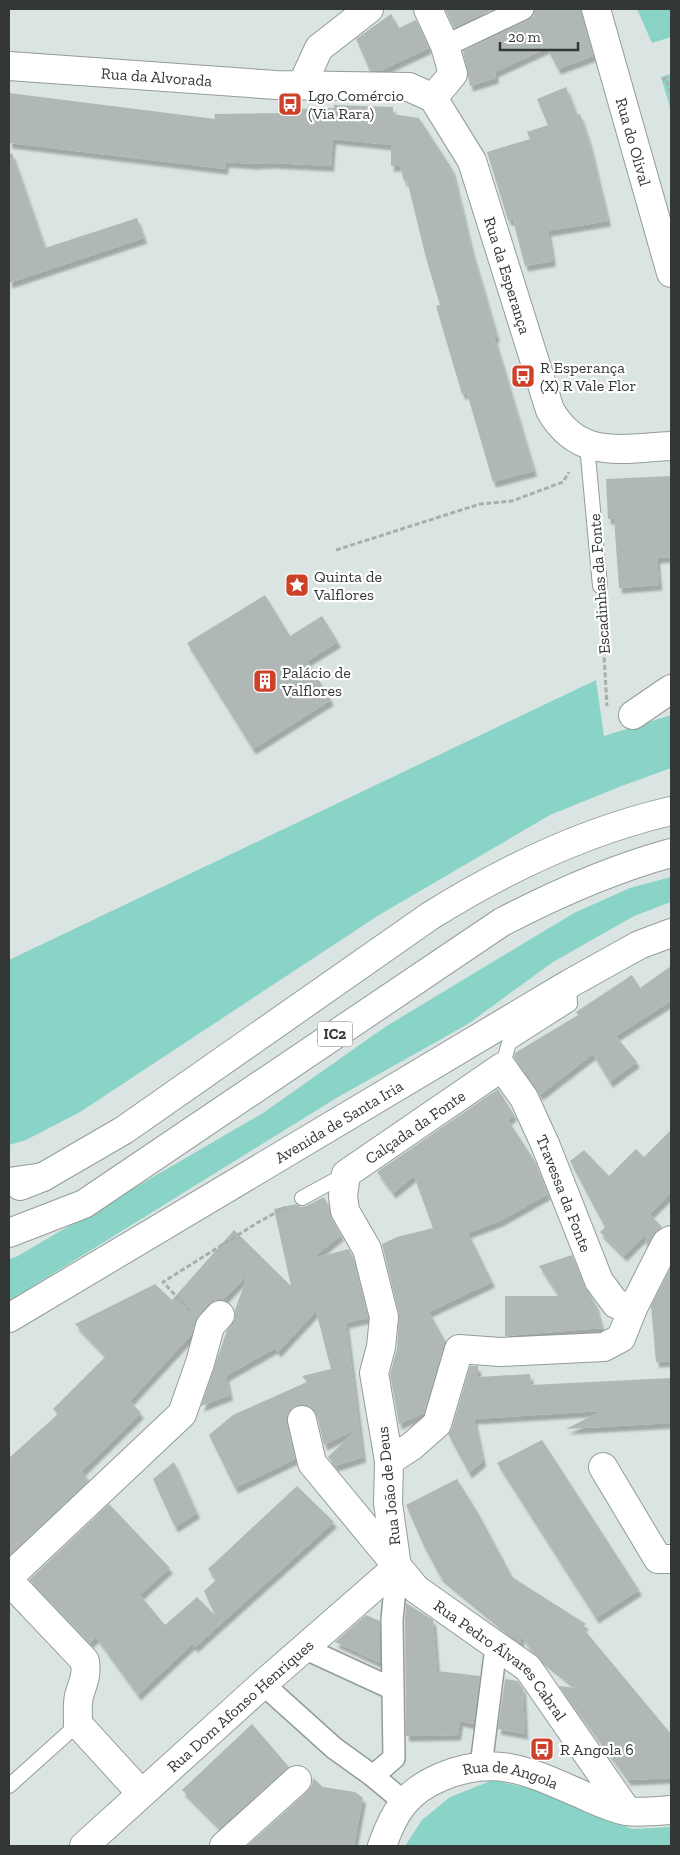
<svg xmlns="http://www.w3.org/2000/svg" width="680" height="1855" viewBox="0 0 680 1855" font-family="'Zilla Slab',serif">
<defs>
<filter id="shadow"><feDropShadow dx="3" dy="5.5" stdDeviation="1" flood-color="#0004"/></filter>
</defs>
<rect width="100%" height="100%" fill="#dae4e2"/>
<!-- green -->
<g fill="#89d4c6">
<polygon points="637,9 671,9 671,37 652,43"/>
<polygon points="671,74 671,111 661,77"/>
<polygon points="596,680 604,736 671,715 671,768 619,787 550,815 379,915 80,1112 26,1140 9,1145 9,960"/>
<polygon points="671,877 671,902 634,916 553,962 468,1024 338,1097 9,1301 9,1259 16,1257 263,1113 385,1027 574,913 630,888"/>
<polygon points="493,1780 545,1792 632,1829 671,1827 671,1846 405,1846 422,1820 450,1797"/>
</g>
<!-- building -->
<g fill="#afb8b6" filter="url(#shadow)">
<polygon points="445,9 494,9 454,28"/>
<polygon points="535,9 581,9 593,56 558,69 547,48 495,72 496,78 470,86 463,51 528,20 534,16"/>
<polygon points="391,14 399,28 416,20 429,48 380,71 370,71 356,39"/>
<polygon points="566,87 577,115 580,114 589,142 608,221 548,231 553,261 525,266 513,220 508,220 487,152 530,139 527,132 548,125 537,99"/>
<polygon points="9,93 215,119 214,114 291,113 291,109 334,108 334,105 393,107 393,114 419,118 452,169 471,248 497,337 494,337 534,471 493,482 467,393 462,394 436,306 440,305 425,254 407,180 404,181 400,166 391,166 391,145 333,139 331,166 272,163 253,164 226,162 225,169 9,143"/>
<polygon points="12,153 45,248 137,218 144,238 9,283 9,154"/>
<polygon points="671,476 671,557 657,558 659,585 619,588 614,519 608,519 606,479"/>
<polygon points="265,595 290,636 322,616 338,642 307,661 331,700 253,749 187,643"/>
<polygon points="671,966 671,1001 616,1036 637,1062 610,1082 593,1054 540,1095 514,1057 515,1053 578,1015 576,1012 632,975 640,988"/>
<polygon points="498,1089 514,1115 508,1120 534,1160 548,1194 500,1221 468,1233 492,1282 429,1312 444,1339 443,1348 424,1413 399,1424 390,1374 397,1349 399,1314 382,1244 397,1237 433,1228 414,1176 393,1193 377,1172"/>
<polygon points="671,1130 671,1193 650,1214 662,1227 652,1236 646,1247 645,1235 624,1256 600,1232 605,1227 570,1161 584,1150 609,1176 636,1149 644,1157"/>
<polygon points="324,1197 329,1207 331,1218 341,1235 313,1258 349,1249 352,1255 368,1318 346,1323 363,1457 335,1466 328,1457 357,1429 324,1445 317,1416 314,1410 307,1405 298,1405 291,1409 287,1416 287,1424 295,1459 235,1488 209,1435 233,1415 307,1382 302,1376 331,1369 316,1311 278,1352 275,1348 226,1376 230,1395 201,1406 227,1330 235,1319 235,1310 248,1274 223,1300 216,1300 208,1304 198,1316 191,1335 130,1401 141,1413 82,1471 87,1476 84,1477 88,1481 9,1556 9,1458 58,1414 53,1409 106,1356 75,1324 155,1284 172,1300 234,1230 291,1286 274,1209 296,1204 301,1207 306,1206"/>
<polygon points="572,1255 585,1287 595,1303 602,1328 505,1336 505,1296 559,1296 539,1266"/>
<polygon points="671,1267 671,1361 656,1362 651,1306"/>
<polygon points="470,1366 478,1366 478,1377 530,1374 531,1385 671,1378 671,1423 566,1429 601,1411 474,1419 483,1461 469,1473 448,1434 452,1428"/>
<polygon points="542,1440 639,1590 596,1618 497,1463"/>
<polygon points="174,1462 197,1513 175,1527 153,1479"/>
<polygon points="457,1479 478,1513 512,1577 586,1624 582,1627 671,1734 671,1778 628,1780 559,1686 577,1688 534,1653 521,1636 521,1643 440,1576 423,1544 406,1505"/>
<polygon points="297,1486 334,1522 195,1647 192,1644 138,1695 96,1637 90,1643 29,1580 109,1504 170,1568 140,1595 165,1625 197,1597 215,1615 204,1591 216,1580 208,1569"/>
<polygon points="406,1603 433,1620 437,1671 480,1676 474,1724 460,1721 458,1735 406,1736 405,1620"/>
<polygon points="366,1615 380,1621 380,1663 335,1642"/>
<polygon points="505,1679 518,1681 523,1689 525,1734 498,1729"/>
<polygon points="252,1724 289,1767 220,1828 182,1790"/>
<polygon points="313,1778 323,1787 355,1792 363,1798 354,1846 247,1846 307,1792 312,1785"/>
</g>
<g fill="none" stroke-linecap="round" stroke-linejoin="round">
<!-- service casing -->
<g stroke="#939c9a" stroke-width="16">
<g id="service">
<polyline points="587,445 600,586"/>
<polyline points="502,1067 509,1043 570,1004 569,984"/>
<polyline points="302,1198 346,1174"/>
<polyline points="9,1786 78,1724"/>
</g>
</g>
<!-- pedestrian casing -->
<g stroke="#939c9a" stroke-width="24">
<g id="pedestrian">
<polyline points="445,46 523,9"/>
<polyline points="304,1648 393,1689"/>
<polyline points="263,1684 334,1748 373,1776 404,1802"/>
<polyline points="481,1766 496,1647"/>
<polyline points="373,1776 394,1758 392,1620 397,1567"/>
</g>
</g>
<!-- minor casing -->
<g stroke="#939c9a" stroke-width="30">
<g id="minor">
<polyline points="428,9 445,46 453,74 433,98"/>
<path id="s1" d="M9 66 276 85 409 87 433 98 472 161 550 410C579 461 622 448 671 446"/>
<polyline points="302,85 319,48 369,9"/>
<polyline points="633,715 671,689"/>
<path id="s2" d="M302 1420 312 1463 416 1589 528 1668 627 1811"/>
<polyline points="389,1461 412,1446 437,1424 459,1349 500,1352 604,1347 621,1338 633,1308 666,1243 671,1240"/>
<polyline points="603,1467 658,1559 671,1559"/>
<path id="s3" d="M397 1567 388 1503 389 1461 374 1373 381 1347 384 1317 367 1249 345 1211 343 1196 346 1174 502 1067 524 1098 545 1144 599 1281 616 1304 633 1308"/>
<polyline points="9,1577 182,1414 200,1363 210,1326 220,1315"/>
<path d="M9 1581 85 1661C87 1677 83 1682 79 1696 77 1704 78 1715 78 1724L141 1793"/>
<path id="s4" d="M84 1846 263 1684 397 1567"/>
<polyline points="224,1846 297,1780"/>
</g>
</g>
<!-- tertiary casing -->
<g stroke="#939c9a" stroke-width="30">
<g id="tertiary">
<path id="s5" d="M596 9 671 273"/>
<path id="s6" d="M382 1846C394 1812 406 1792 441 1777 496 1753 532 1773 583 1795 597 1801 611 1808 626 1811 640 1813 656 1811 671 1810"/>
</g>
</g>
<!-- secondary casing -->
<g stroke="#939c9a" stroke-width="30">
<g id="secondary">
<path id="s7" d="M9 1318 569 984 639 945 671 933"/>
</g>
</g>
<!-- trunk casing -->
<g stroke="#939c9a" stroke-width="30">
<g id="trunk">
<path d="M20 1186 43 1177 124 1130 430 916C505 869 584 831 671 811"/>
<path d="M9 1233 84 1204 502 922C556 894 612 869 671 853"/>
</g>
</g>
<!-- motorway casing -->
<g stroke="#939c9a" stroke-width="30">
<polyline id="motorway" points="9,1182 43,1177"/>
</g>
<!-- path -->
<g stroke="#a7afad" stroke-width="3" stroke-dasharray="5 2.5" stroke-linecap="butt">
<polyline points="662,80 666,78 671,94"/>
<polyline points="336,550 480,504 512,501 563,482 569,472"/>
<polyline points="601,605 607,706"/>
<polyline points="190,1311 163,1282 257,1223 286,1207"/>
</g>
<!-- service -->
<use href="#service" stroke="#fff" stroke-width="14"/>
<!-- pedestrian -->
<use href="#pedestrian" stroke="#fff" stroke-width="21"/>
<!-- minor -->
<use href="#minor" stroke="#fff" stroke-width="28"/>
<!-- tertiary -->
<use href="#tertiary" stroke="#fff" stroke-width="28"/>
<!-- secondary -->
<use href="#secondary" stroke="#fff" stroke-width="28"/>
<!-- trunk -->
<use href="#trunk" stroke="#fff" stroke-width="28"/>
<!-- motorway -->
<use href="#motorway" stroke="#fff" stroke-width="28"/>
</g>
<!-- icons -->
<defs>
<g id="bus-square" transform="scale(1.25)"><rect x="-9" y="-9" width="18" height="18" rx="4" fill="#cd412b" stroke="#fff"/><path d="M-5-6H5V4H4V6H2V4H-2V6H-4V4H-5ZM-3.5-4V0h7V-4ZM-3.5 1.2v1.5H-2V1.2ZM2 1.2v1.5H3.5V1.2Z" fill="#fff"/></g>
<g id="sight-square" transform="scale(1.25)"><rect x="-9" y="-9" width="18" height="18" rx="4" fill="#cd412b" stroke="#fff"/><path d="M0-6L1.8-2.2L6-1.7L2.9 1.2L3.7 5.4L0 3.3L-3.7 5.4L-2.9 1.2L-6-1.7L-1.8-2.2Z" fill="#fff"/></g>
<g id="building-square" transform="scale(1.25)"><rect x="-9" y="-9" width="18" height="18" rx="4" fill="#cd412b" stroke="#fff"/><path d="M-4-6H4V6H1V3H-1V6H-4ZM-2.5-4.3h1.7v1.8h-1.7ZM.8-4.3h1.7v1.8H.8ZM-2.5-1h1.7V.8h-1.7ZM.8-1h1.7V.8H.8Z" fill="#fff"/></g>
</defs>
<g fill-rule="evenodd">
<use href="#bus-square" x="290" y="104"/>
<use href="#bus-square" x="523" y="376"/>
<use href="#sight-square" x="297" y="585"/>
<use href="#building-square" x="265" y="681"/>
<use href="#bus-square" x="542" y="1749"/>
</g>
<g text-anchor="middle" stroke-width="4.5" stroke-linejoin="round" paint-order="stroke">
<!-- shield labels -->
<rect fill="#fff" stroke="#707372" stroke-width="1" x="317.5" y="1021.5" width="35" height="25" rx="4"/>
<g font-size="15" font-weight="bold" fill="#333736">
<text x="335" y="1039">IC2</text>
</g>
<!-- street labels -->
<g font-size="16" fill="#333736" stroke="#fff">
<text dy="6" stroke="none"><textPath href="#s1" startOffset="148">Rua da Alvorada</textPath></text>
<text dy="6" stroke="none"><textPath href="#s5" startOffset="138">Rua do Olival</textPath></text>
<text dy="6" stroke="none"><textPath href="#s1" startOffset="621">Rua da Esperança</textPath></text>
<text transform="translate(599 584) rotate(-94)" y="6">Escadinhas da Fonte</text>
<text dy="6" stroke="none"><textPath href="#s7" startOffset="384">Avenida de Santa Iria</textPath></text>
<text dy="6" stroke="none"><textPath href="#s3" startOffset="488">Calçada da Fonte</textPath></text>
<text dy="6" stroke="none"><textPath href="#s3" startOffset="735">Travessa da Fonte</textPath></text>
<text transform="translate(388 1486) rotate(-96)" y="6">Rua João de Deus</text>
<text dy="6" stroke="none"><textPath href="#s2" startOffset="319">Rua Pedro Álvares Cabral</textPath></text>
<text dy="6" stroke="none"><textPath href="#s4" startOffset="210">Rua Dom Afonso Henriques</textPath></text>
<text dy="6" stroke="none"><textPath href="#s6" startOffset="166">Rua de Angola</textPath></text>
</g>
<!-- poi labels -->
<g font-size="16" fill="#333736" stroke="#fff" text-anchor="start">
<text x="308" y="101">Lgo Comércio<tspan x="308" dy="18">(Via Rara)</tspan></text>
<text x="540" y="373">R Esperança<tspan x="540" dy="18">(X) R Vale Flor</tspan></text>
<text x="314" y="582">Quinta de<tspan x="314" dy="18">Valflores</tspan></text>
<text x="282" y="678">Palácio de<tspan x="282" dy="18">Valflores</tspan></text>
<text x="560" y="1755">R Angola 6</text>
</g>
</g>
<!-- border -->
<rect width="680" height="1855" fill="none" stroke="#333736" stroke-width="20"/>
<!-- scale -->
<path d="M500 42v8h78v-8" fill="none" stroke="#333736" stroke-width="2.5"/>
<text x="508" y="42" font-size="15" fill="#333736" stroke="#ffffff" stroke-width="4" paint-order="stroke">20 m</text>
</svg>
